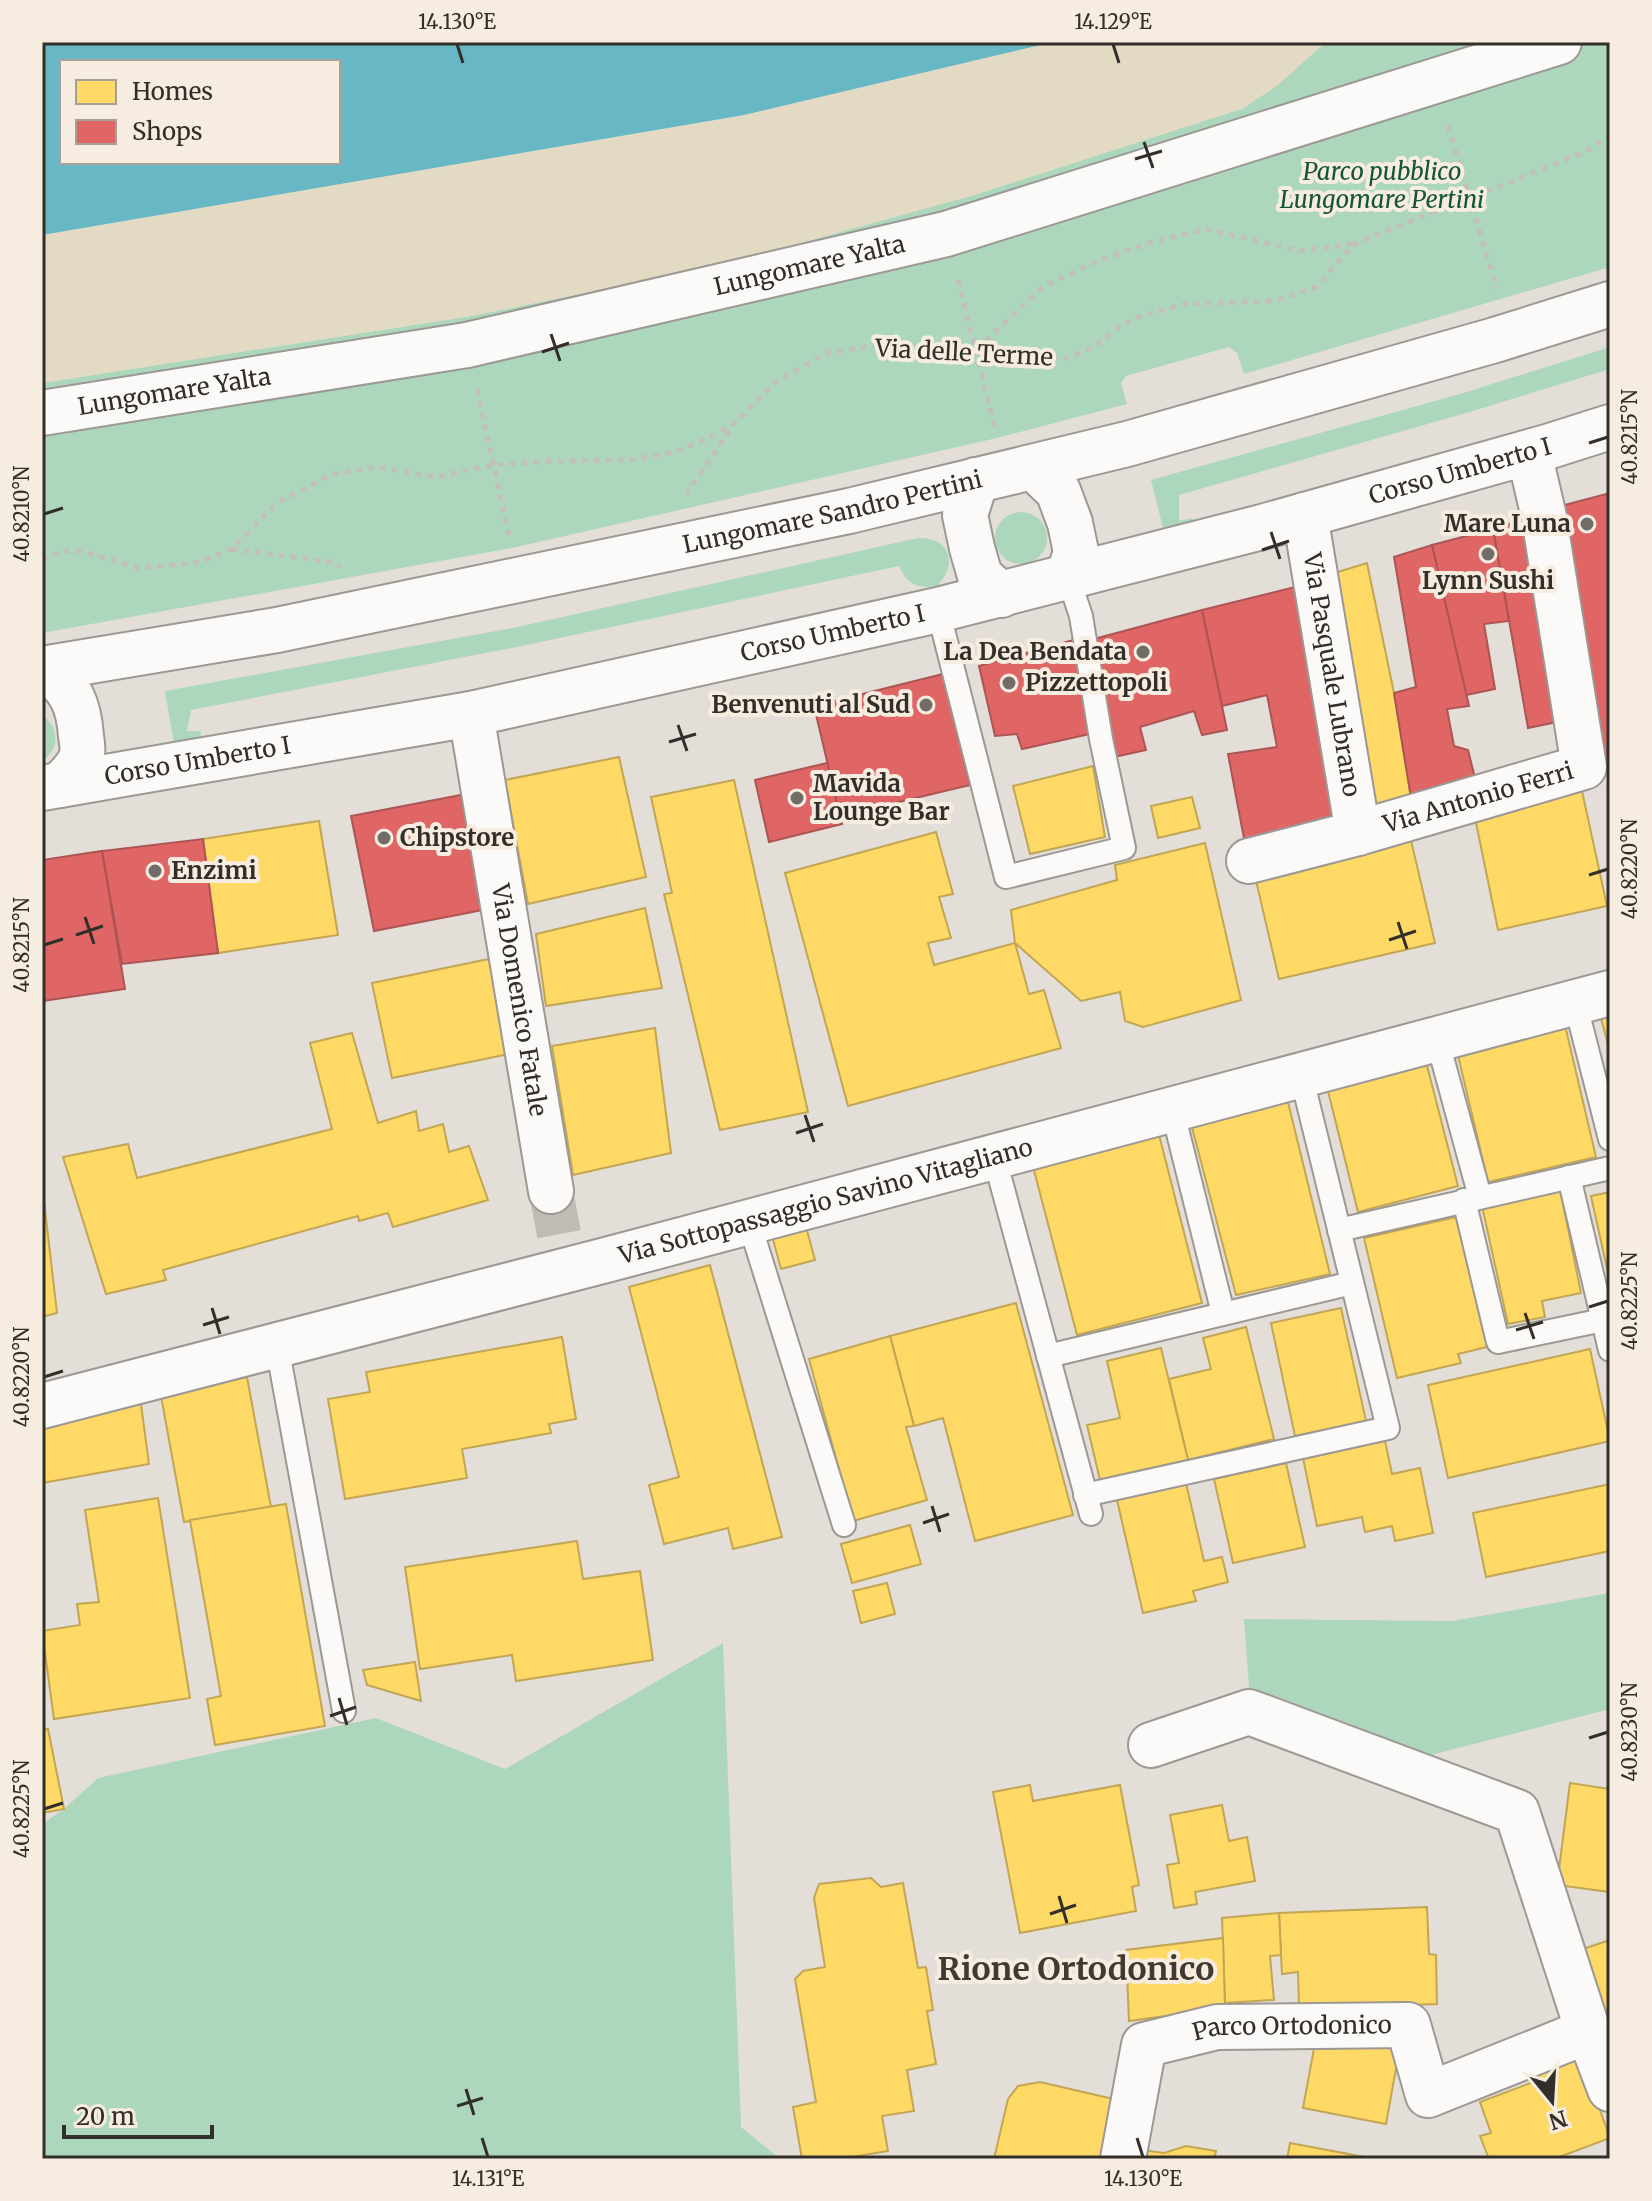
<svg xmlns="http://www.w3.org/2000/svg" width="1652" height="2201" viewBox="0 0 1652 2201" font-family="Merriweather,serif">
<rect width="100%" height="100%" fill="#e3ded8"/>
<!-- green -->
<g fill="#add7bc">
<polygon points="1326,42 1610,42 1610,267 1244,374 1237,353 1229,347 1126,376 1121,383 1127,404 997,438 512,548 42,633 42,383 471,316 709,268 974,195 1244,108"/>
<polygon points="1610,347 1610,369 1466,413 1179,495 1179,521 1193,518 1190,527 1164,532 1151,480 1460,394"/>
<circle cx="1021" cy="538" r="26"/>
<path d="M918 538C951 537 958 565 937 586 918 590 906 583 899 566L517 647 191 710 187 731H201L200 742 174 744 165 691 513 628Z"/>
<path d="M42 715C60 727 60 749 42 761Z"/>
<polygon points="1610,1593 1610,1709 1431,1755 1250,1699 1244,1619 1452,1621"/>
<polygon points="723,1643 741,2127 780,2159 42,2159 42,1824 64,1809 98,1778 376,1718 505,1769"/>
</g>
<!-- sand -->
<polygon fill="#e2dac3" points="1053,42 1326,42 1278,85 1244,108 974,195 709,268 471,316 42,383 42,235 744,115"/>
<!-- water -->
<path fill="#67b7c4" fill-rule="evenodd" d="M42 42H1053L744 115 42 235ZM62 62H338V162H62Z"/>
<!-- homes -->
<g fill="#ffd966" stroke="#c2a654" stroke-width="2">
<polygon points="1367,563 1394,693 1412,804 1365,818 1325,576"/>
<polygon points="619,757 646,877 528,904 505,780"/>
<polygon points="1093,766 1105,837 1030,854 1013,786"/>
<polygon points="734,780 808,1112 720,1130 664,894 672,893 651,797"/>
<polygon points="1582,791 1607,906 1498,930 1474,813"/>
<polygon points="1192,797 1200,828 1158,838 1151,806"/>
<polygon points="319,821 338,935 218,953 203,839"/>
<polygon points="936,832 953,894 939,897 951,938 928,943 934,965 1015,943 1029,994 1044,990 1061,1048 848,1106 785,873"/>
<polygon points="1410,836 1435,943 1279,979 1254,872"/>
<polygon points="1205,843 1241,1000 1143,1027 1125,1021 1120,992 1081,1001 1015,943 1011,910 1117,880 1115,865"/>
<polygon points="645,908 662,988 546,1006 536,934"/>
<polygon points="489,959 509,1054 392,1078 372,983"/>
<polygon points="1610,1012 1610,1051 1600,1015"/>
<polygon points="1564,1021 1596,1157 1488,1182 1456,1047"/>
<polygon points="655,1028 671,1153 573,1175 552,1046"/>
<polygon points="352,1033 378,1123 416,1111 419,1131 443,1124 449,1152 469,1146 488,1200 393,1227 388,1213 359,1221 358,1216 163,1270 166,1280 106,1294 63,1157 128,1144 137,1178 332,1129 310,1043"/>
<polygon points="1425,1058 1458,1186 1358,1212 1326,1083"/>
<polygon points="1286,1094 1330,1274 1236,1295 1189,1116"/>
<polygon points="1156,1123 1202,1303 1077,1335 1030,1155"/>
<polygon points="1560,1189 1581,1293 1542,1301 1545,1317 1508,1324 1482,1206"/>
<polygon points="1610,1192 1610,1272 1608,1273 1591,1196"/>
<polygon points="42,1201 44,1201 57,1313 42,1317"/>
<polygon points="1456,1217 1487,1347 1458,1354 1461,1363 1397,1378 1364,1238"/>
<polygon points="805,1223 815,1260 781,1269 771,1232"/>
<polygon points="710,1265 782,1537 733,1549 728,1528 664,1544 649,1485 679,1477 629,1287"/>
<polygon points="1016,1303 1073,1515 975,1541 943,1418 914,1426 890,1336"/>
<polygon points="1341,1308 1366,1421 1295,1436 1271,1323"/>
<polygon points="1246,1327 1274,1439 1188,1460 1169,1379 1211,1369 1203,1338"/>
<polygon points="890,1336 914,1426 906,1427 927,1500 853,1521 809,1359"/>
<polygon points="562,1337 576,1419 549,1424 551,1433 462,1449 467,1478 345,1499 328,1399 370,1392 366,1372"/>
<polygon points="1161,1348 1188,1460 1100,1480 1087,1425 1120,1418 1107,1361"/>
<polygon points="1590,1349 1610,1441 1448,1478 1428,1385"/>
<polygon points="247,1377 271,1507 184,1522 161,1396"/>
<polygon points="140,1397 149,1464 42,1483 42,1424"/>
<polygon points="1385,1441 1392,1474 1420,1468 1433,1533 1395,1541 1392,1526 1365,1532 1362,1517 1317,1526 1303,1458"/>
<polygon points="1286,1463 1305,1547 1233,1563 1214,1479"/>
<polygon points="1186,1483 1204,1561 1222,1557 1228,1582 1193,1591 1196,1601 1143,1613 1117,1500"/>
<polygon points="1610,1484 1610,1551 1486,1577 1473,1513"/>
<polygon points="158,1498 190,1698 54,1719 42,1631 80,1625 77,1604 99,1602 85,1510"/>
<polygon points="286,1504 325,1726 215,1745 207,1699 221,1696 190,1520"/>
<polygon points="910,1525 921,1564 852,1583 841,1544"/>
<polygon points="577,1541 583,1579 640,1571 653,1660 516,1681 512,1655 420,1669 405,1567"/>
<polygon points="887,1583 895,1614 861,1623 853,1591"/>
<polygon points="415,1662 421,1701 367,1685 363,1670"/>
<polygon points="48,1729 64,1809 42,1813 42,1730"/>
<polygon points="1570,1783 1610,1789 1610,1892 1557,1885"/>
<polygon points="1030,1785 1033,1801 1120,1785 1139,1885 1132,1887 1136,1911 1020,1933 993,1792"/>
<polygon points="1222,1805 1229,1841 1247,1837 1255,1881 1195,1892 1197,1904 1174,1908 1167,1865 1179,1863 1170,1815"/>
<polygon points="871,1878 881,1887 903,1883 918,1968 926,1967 933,2010 927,2011 936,2064 907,2070 914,2111 882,2116 888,2151 840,2159 802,2159 793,2107 816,2102 795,1979 803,1971 825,1967 814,1898 819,1884"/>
<polygon points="1427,1907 1429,1954 1436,1955 1437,2004 1299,2009 1298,1972 1282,1974 1279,1913"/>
<polygon points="1279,1913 1281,1955 1270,1956 1274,2000 1225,2003 1222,1918"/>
<polygon points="1223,1938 1225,2008 1129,2021 1126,1950"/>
<polygon points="1610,1940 1610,2025 1583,1949"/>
<polygon points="1318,2027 1401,2041 1386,2124 1303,2108"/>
<polygon points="1580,2055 1610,2138 1554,2159 1489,2159 1480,2136 1491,2133 1480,2102 1536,2081 1533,2072"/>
<polygon points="1040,2082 1122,2101 1108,2159 994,2159 1008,2099 1018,2086"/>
<polygon points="1290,2143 1375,2159 1287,2159"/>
<polygon points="1186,2146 1216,2151 1214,2159 1140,2159 1142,2150 1164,2153"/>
</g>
<!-- shops -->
<g fill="#e06666" stroke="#ac5554" stroke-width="2">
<polygon points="1610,493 1610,759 1601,762 1557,507"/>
<polygon points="1533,516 1567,720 1528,728 1493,529"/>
<polygon points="1493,529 1509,621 1484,624 1495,689 1466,695 1432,545"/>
<polygon points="1432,545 1469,706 1447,709 1454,746 1468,750 1477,786 1412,804 1394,693 1416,687 1394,557"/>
<polygon points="1307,584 1347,823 1246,849 1228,754 1277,747 1267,695 1222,706 1202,610"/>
<polygon points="1202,610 1227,730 1202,735 1194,711 1140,727 1146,750 1114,757 1094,639"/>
<polygon points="1077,639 1090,734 1022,749 1017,734 995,736 979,666"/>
<polygon points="943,674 970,785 840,816 814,706"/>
<polygon points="827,763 842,824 769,842 755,780"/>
<polygon points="461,795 483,910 374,931 351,816"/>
<polygon points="203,839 218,953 122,964 102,851"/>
<polygon points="102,851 125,989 42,1001 42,860"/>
</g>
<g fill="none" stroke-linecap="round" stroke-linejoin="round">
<!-- street-tunnel -->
<polyline stroke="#c0bbb5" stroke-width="44" stroke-dasharray="44 22" stroke-linecap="butt" points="551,1191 564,1261"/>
<!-- lane casing -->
<g stroke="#9c9893" stroke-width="26">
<g id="lane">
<polyline points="938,610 1006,877 1124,848 1101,739 1081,616 1068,577"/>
<polyline points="1575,1002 1610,1139"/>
<polyline points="1437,1039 1480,1197"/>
<polyline points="1172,1109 1223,1313"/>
<polyline points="994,1156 1091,1514"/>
<polyline points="1569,1177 1610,1350"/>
<polyline points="1464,1200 1498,1342 1603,1320"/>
<polyline points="749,1222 844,1525"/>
<polyline points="1339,1230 1610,1168"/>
<polyline points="277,1346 344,1711"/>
<polyline points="1048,1356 1352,1283"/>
<polyline points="1085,1495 1388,1428 1301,1075"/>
</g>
</g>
<!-- street casing -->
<g stroke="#9c9893" stroke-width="48">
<g id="street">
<path id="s1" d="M42 413 467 345 946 234 1559 42"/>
<polyline points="1033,467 1058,491 1070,523 1076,552 1068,577"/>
<polyline points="976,480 965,515 972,548 980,576 1001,595"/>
<path id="s2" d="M1305 515 1358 833"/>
<path d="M42 671C71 682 79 707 81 736 82 742 83 750 82 755 79 767 68 777 60 785"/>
<path id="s3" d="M471 714 551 1191"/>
<path id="s4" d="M42 788 471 714 938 610 1262 527 1547 447 1610 427"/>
<path id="s5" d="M1249 861 1358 833 1584 767 1544 517 1529 453"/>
<path id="s6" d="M42 1406 606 1260 1610 993"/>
<polyline points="1151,1745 1249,1712 1517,1812 1588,2031 1610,2089"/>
<path id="s7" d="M1123 2159 1144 2045 1217 2027 1408 2025 1428 2095 1588 2031"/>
</g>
</g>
<!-- secondary casing -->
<g stroke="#9c9893" stroke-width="48">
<g id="secondary">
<path id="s8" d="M42 669 277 630 849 511 1127 444 1495 340 1610 304"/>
</g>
</g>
<!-- path -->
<g stroke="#c2c0bd" stroke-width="5" stroke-dasharray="6 6" stroke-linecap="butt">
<polyline points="1448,126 1497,289"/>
<polyline points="958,280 995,429"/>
<polyline points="977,349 1042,287 1093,263 1149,243 1206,229 1300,251 1353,244"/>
<polyline points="477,389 509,536"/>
<polyline points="686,495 732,427"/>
<polyline points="231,549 332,562 341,567"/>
<polyline points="42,560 62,551 82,551 138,568 201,562 231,549 277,503 332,474 377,467 434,477 494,465 555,461 629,460 670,453 700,442 734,424 775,382 824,354 881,344 977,350 1021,360 1068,358 1093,347 1113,331 1140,316 1184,304 1274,301 1316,287 1354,244 1585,152 1610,135"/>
</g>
<!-- lane -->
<use href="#lane" stroke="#fbfaf9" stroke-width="22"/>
<!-- street -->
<use href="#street" stroke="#fbfaf9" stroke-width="44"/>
<!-- secondary -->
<use href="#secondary" stroke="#fbfaf9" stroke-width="44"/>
</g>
<!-- ticks -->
<path fill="none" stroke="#322e29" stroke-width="3" d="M457 44 463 63M1113 44 1119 63M1144 142 1153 168M1135 159 1162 151M551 334 560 361M542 352 569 343M1589 443 1608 437M44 514 63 508M1271 532 1280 559M1262 550 1289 541M678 725 687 751M669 742 696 734M1589 875 1608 869M85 917 94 944M1398 922 1407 949M76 935 103 926M1389 940 1416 931M44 945 63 939M805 1115 814 1142M796 1133 823 1124M1589 1307 1608 1301M212 1308 220 1334M1525 1313 1534 1339M203 1325 229 1317M1516 1330 1543 1322M44 1377 63 1371M932 1506 940 1532M923 1523 949 1514M339 1698 347 1725M330 1716 356 1707M1589 1738 1608 1732M44 1809 63 1803M1059 1896 1067 1923M1050 1914 1076 1905M466 2089 474 2115M457 2106 483 2098M482 2138 488 2157M1137 2138 1143 2157"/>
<!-- markers -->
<g fill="#706c66" stroke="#f6ece0" stroke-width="3">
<circle cx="1587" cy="524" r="8"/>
<circle cx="1488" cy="554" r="8"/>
<circle cx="1143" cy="652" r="8"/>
<circle cx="1009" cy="683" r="8"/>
<circle cx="926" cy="705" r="8"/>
<circle cx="797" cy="798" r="8"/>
<circle cx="384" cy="838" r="8"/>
<circle cx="155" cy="871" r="8"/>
</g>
<g text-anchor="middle" stroke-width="8" stroke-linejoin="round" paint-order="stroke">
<!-- park labels -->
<g font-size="24" font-style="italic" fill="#145437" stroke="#f6ece0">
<text x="1382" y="180">Parco pubblico<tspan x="1382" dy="28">Lungomare Pertini</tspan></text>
</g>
<!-- street labels -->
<g font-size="24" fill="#322e29" stroke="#f6ece0">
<text dy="8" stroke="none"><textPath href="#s1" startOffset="782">Lungomare Yalta</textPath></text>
<text transform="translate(964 353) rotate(3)" y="8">Via delle Terme</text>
<text dy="8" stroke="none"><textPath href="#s1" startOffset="134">Lungomare Yalta</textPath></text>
<text dy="8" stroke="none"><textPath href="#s4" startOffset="1454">Corso Umberto I</textPath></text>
<text dy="8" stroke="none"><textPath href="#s8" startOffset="806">Lungomare Sandro Pertini</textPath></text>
<text dy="8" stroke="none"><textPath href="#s4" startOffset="806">Corso Umberto I</textPath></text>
<text dy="8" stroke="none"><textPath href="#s2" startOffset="162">Via Pasquale Lubrano</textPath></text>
<text dy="8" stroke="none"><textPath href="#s4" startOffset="158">Corso Umberto I</textPath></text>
<text dy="8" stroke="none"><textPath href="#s5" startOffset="238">Via Antonio Ferri</textPath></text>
<text dy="8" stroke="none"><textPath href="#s3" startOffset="290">Via Domenico Fatale</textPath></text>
<text dy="8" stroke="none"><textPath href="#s6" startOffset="810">Via Sottopassaggio Savino Vitagliano</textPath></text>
<text dy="8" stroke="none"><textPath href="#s7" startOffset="266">Parco Ortodonico</textPath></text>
</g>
<!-- poi labels -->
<g font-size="24" font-weight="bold" fill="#322e29" stroke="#f6ece0" text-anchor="start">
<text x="1571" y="532" text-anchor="end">Mare Luna</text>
<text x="1488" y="589" text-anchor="middle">Lynn Sushi</text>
<text x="1127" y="660" text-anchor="end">La Dea Bendata</text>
<text x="1025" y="691">Pizzettopoli</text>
<text x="910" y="713" text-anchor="end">Benvenuti al Sud</text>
<text x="813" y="792">Mavida<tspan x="813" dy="28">Lounge Bar</tspan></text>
<text x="400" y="846">Chipstore</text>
<text x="171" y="879">Enzimi</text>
</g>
<!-- district labels -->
<g font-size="32" font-weight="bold" fill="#423a31" stroke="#f6ece0">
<text x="1076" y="1980">Rione Ortodonico</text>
</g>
</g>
<!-- border -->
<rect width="1652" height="2201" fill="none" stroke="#f6ece0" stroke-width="88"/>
<!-- legend -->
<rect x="60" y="60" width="280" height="104" fill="#f6ece0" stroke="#a8a097" stroke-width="2"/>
<rect x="76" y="80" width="40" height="24" fill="#ffd966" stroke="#a8a097" stroke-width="2"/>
<text x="132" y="100" font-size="24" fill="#322e29">Homes</text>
<rect x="76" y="120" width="40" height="24" fill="#e06666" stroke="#a8a097" stroke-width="2"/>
<text x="132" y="140" font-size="24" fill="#322e29">Shops</text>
<!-- north arrow -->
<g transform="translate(1552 2101) rotate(162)" stroke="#f6ece0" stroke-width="6" paint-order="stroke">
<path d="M0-6L14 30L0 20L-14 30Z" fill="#322e29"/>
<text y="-12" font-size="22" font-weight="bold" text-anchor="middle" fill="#322e29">N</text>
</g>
<!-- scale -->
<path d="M64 2125v12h148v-12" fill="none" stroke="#322e29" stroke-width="4"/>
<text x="76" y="2125" font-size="24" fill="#322e29" stroke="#f6ece0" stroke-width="6" paint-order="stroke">20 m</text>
<rect x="44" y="44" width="1564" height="2113" fill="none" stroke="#322e29" stroke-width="3"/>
<g font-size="20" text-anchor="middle" fill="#322e29">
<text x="457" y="29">14.130°E</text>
<text x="1113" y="29">14.129°E</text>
<text transform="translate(1630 437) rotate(-90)" y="7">40.8215°N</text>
<text transform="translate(22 514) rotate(-90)" y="7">40.8210°N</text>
<text transform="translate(1630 869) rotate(-90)" y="7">40.8220°N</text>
<text transform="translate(22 945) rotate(-90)" y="7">40.8215°N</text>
<text transform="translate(1630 1301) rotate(-90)" y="7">40.8225°N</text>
<text transform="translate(22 1377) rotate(-90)" y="7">40.8220°N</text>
<text transform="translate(1630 1732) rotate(-90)" y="7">40.8230°N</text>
<text transform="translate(22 1809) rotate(-90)" y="7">40.8225°N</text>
<text x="488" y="2186">14.131°E</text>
<text x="1143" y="2186">14.130°E</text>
</g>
</svg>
